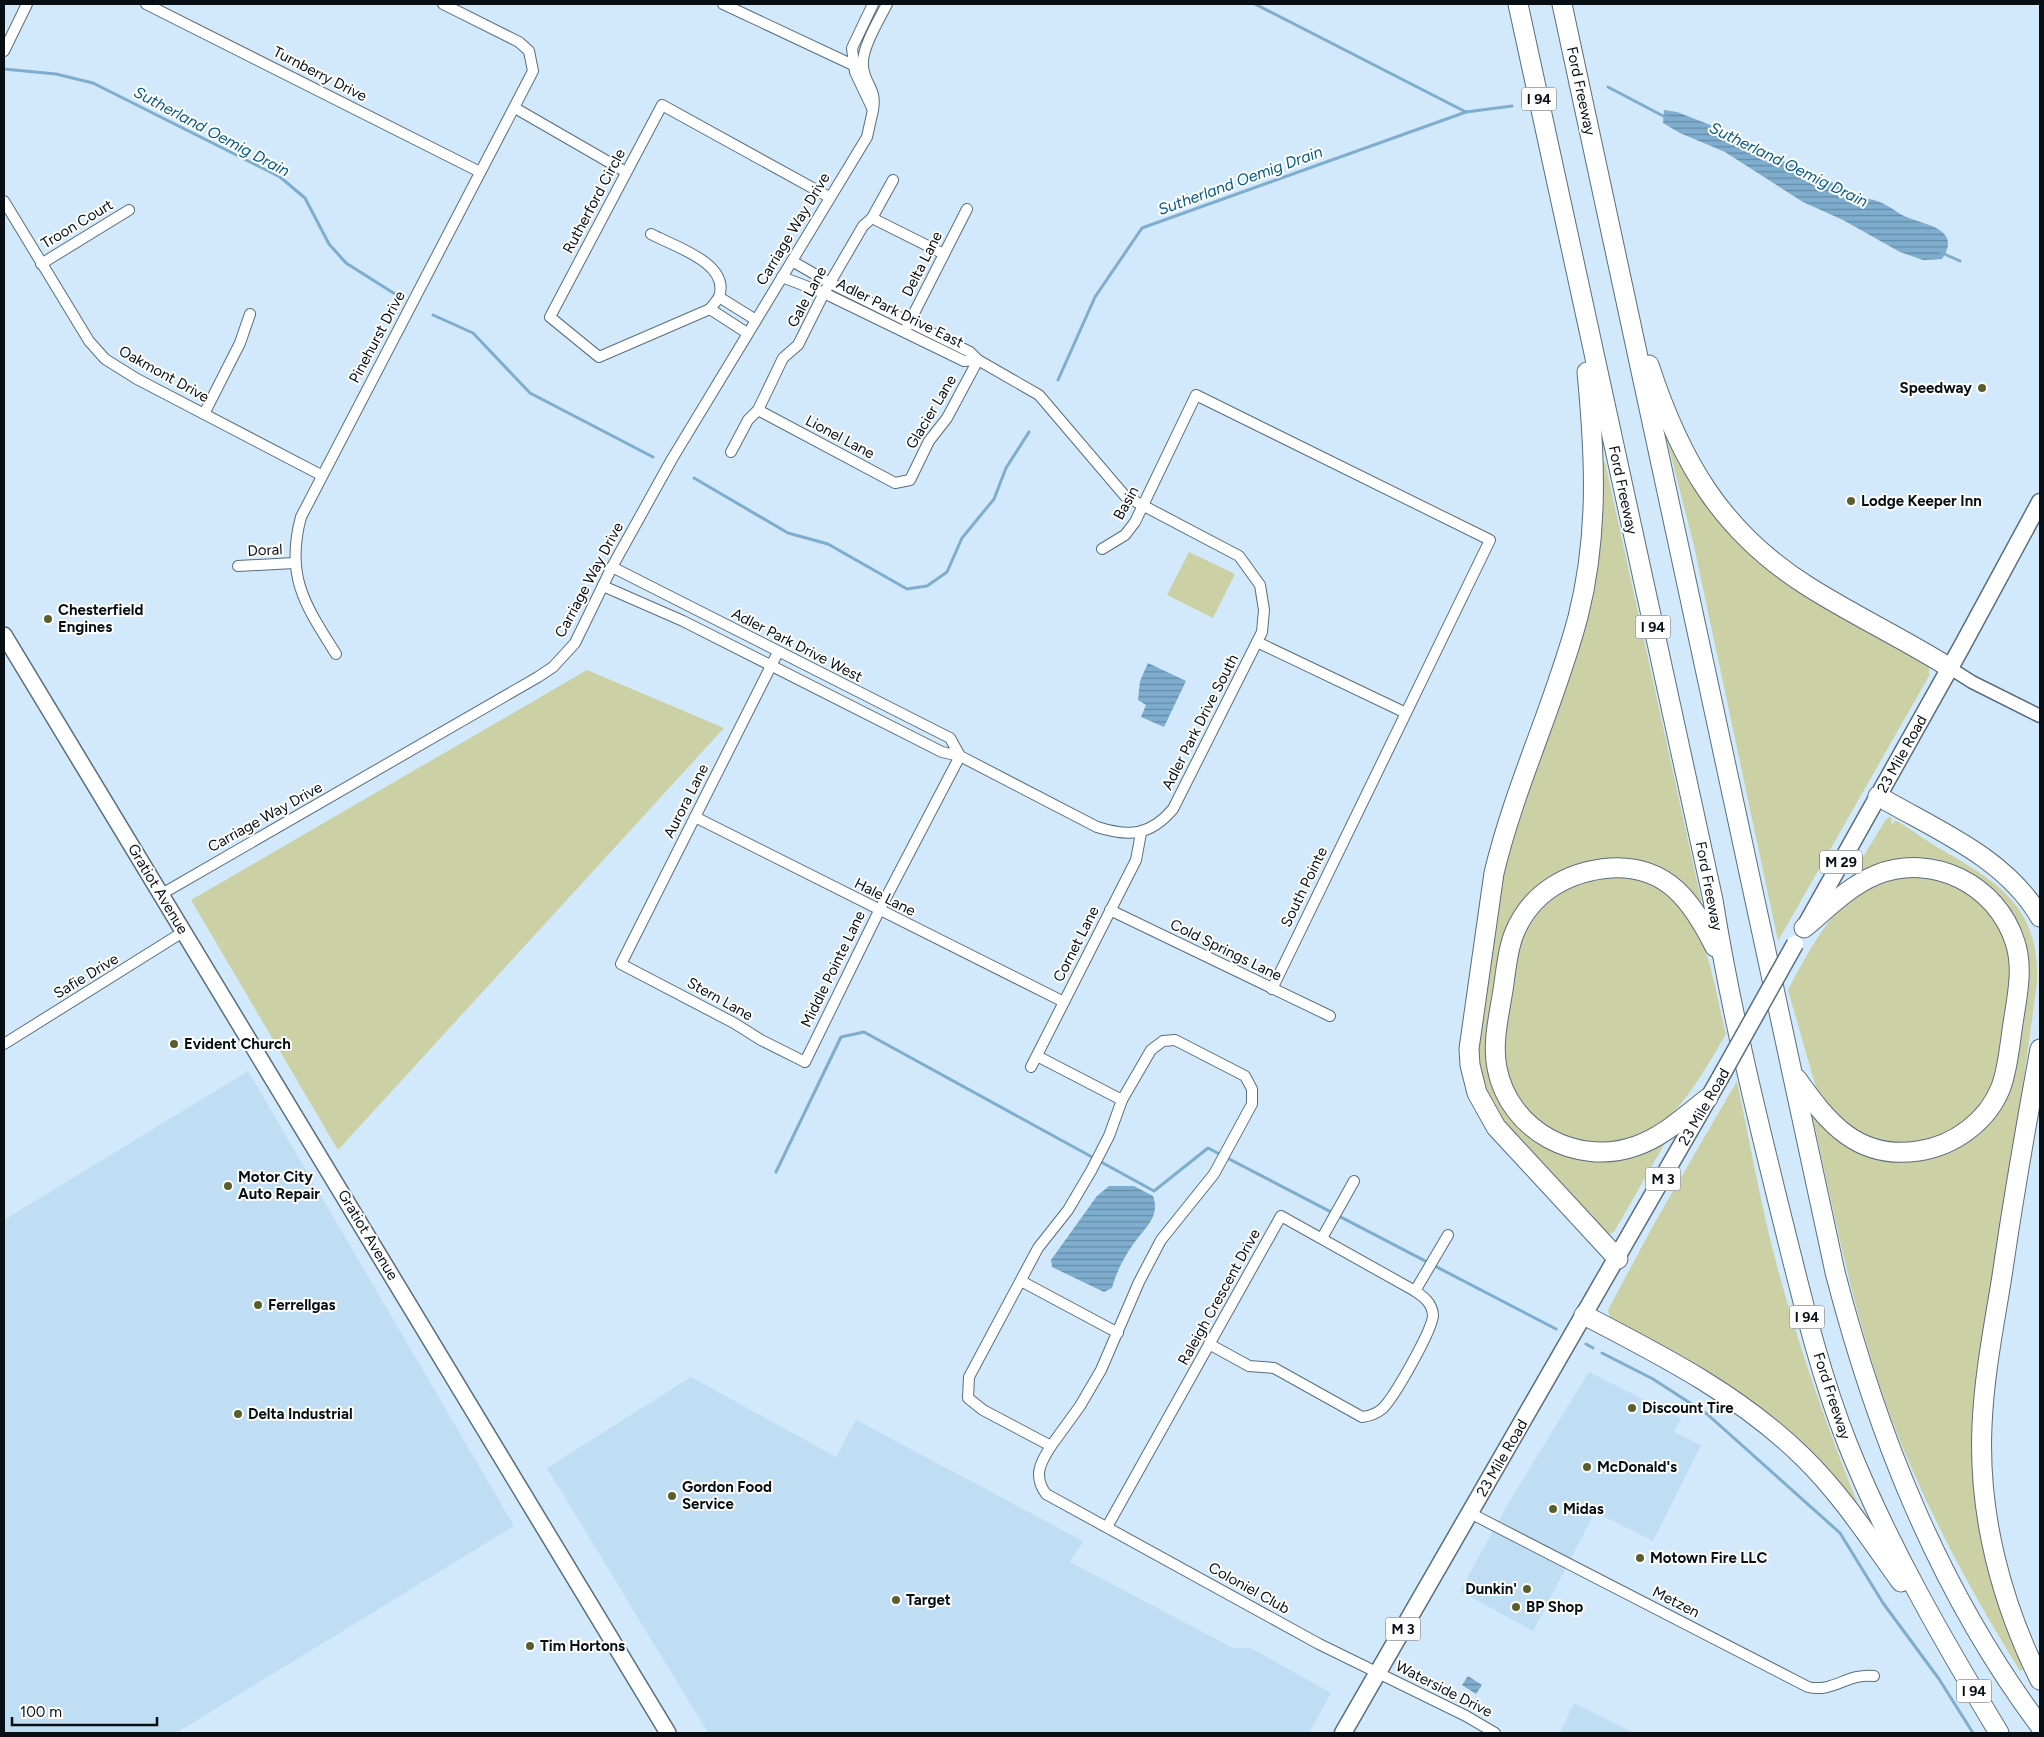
<svg xmlns="http://www.w3.org/2000/svg" width="2044" height="1737" viewBox="0 0 2044 1737" font-family="Figtree,sans-serif">
<defs>
<pattern id="water-rules" width="6" height="5" patternUnits="userSpaceOnUse" patternTransform="scale(1.25)"><rect width="6" height="5" fill="#7eadce"/><path d="M0 2.5h6" fill="none" stroke="#658ba6"/></pattern>
</defs>
<rect width="100%" height="100%" fill="#d1e9fa"/>
<!-- built -->
<g fill="#bfdef3">
<polygon points="248,1071 514,1526 176,1733 4,1733 4,1220"/>
<polygon points="1589,1372 1681,1418 1674,1432 1701,1445 1653,1541 1595,1512 1533,1631 1460,1591 1512,1497"/>
<polygon points="691,1377 836,1457 856,1420 1083,1541 1070,1562 1233,1648 1251,1648 1331,1693 1309,1733 708,1733 547,1468"/>
<polygon points="1574,1703 1634,1733 1560,1733"/>
</g>
<!-- green -->
<g fill="#ccd1a5">
<polygon points="1666,436 1708,503 1929,664 1929,676 1778,941 1694,546"/>
<polygon points="1602,462 1605,462 1702,904 1692,895 1617,861 1517,912 1498,1094 1586,1160 1615,1160 1642,1153 1665,1143 1614,1232 1607,1235 1491,1110 1475,1060 1500,874 1572,657"/>
<polygon points="1189,552 1235,574 1213,618 1167,595"/>
<polygon points="587,670 724,728 338,1150 191,900"/>
<path d="M1890 817 1892 819 1891 823 1893 824 1895 820C1910 828 1923 839 1937 847 1998 882 2040 906 2037 983L1975 1432 2027 1667 2020 1671C1970 1590 1925 1507 1891 1418 1854 1318 1834 1213 1811 1109L1895 1156 1991 1114 2023 956 1962 873 1851 877 1886 819Z"/>
<path d="M1907 875 1944 879 1978 897 2003 929 2012 969 2000 1066 1988 1097 1962 1127 1916 1145 1883 1143 1850 1129 1824 1102 1817 1091 1788 990C1807 954 1830 908 1867 888 1879 881 1895 879 1907 875Z"/>
<path d="M1624 876C1642 880 1662 886 1676 899 1709 931 1715 992 1726 1034 1710 1062 1684 1107 1659 1126 1606 1166 1528 1137 1507 1076 1498 1049 1507 1017 1511 990 1517 947 1522 913 1563 891 1569 887 1576 882 1583 880 1595 876 1611 877 1624 876Z"/>
<path d="M1737 1081C1750 1143 1761 1206 1777 1266 1800 1351 1829 1433 1862 1514L1827 1475 1611 1321 1608 1310 1654 1224Z"/>
</g>
<!-- water -->
<g fill="url(#water-rules)">
<path d="M1664 110 1677 112 1713 126 1718 133 1760 154 1789 163 1869 199C1885 202 1891 209 1904 216 1924 225 1963 228 1942 259L1923 260 1900 252 1843 220 1803 202 1725 152 1680 133 1663 123Z"/>
<polygon points="1148,663 1186,681 1164,727 1141,717 1146,705 1138,700 1140,681"/>
<path d="M1109 1186H1134L1153 1196C1161 1218 1143 1229 1132 1246 1123 1259 1116 1273 1112 1288L1104 1292 1052 1267 1051 1260 1097 1196Z"/>
<polygon points="1468,1676 1482,1685 1476,1694 1462,1685"/>
</g>
<g fill="none" stroke-linecap="round" stroke-linejoin="round">
<!-- stream -->
<g stroke="#7eadce" stroke-width="3">
<polyline points="1255,4 1466,112"/>
<polyline points="4,69 56,74 93,83 280,177 305,198 329,244 346,263 395,294"/>
<polyline points="1608,87 1667,118"/>
<polyline points="1942,253 1960,261"/>
<polyline points="433,315 473,333 530,393 653,457"/>
<polyline points="1058,380 1095,297 1142,228 1466,112 1512,106"/>
<polyline points="694,478 788,533 828,544 907,589 927,586 947,572 962,538 994,499 1006,468 1029,432"/>
<polyline points="776,1172 841,1037 864,1032 1154,1191 1208,1148 1556,1329"/>
<polyline points="1586,1344 1593,1348"/>
<polyline points="1602,1353 1653,1379 1707,1414 1840,1533 1883,1603 1939,1679 1973,1733"/>
</g>
<!-- minor casing -->
<g stroke="#596e7d" stroke-width="12">
<g id="minor">
<polyline points="146,4 480,172"/>
<polyline points="723,4 853,65 858,65"/>
<path d="M873 4 852 48 855 72 873 110C877 88 864 84 863 66 861 49 879 20 887 4"/>
<polyline points="4,51 27,4"/>
<polyline points="515,108 626,172"/>
<polyline points="4,201 89,341 105,359 137,379 321,475"/>
<polyline points="872,218 944,254"/>
<path d="M651 234C673 246 731 263 719 297 717 301 712 306 710 309L599 357 550 317 662 105 829 197"/>
<polyline points="41,264 129,210"/>
<polyline points="782,277 824,293 964,361 978,360 970,352 830,283 792,261"/>
<polyline points="719,297 756,320"/>
<polyline points="710,309 747,333"/>
<polyline points="907,327 967,209"/>
<path d="M758 410 895 483 910 480 929 441 947 418 978 360 1039 395 1125 496 1239 556 1260 585 1264 610 1262 632 1173 809C1150 836 1129 837 1097 827L960 756 879 911 805 1062 761 1040 734 1023 621 964 778 652"/>
<polyline points="204,414 240,343 250,314"/>
<polyline points="731,452 748,420 758,410 783,358 798,345 824,293 863,226 872,218 893,180"/>
<polyline points="1102,549 1125,535 1135,522 1196,395 1490,540 1272,989"/>
<polyline points="238,566 294,563"/>
<polyline points="603,586 683,621 942,752 960,756 950,738 612,567"/>
<polyline points="1257,642 1406,713"/>
<path d="M336 654C305 605 285 576 301 517L533 71 529 51 519 42 443 4"/>
<polyline points="695,817 1064,1002"/>
<polyline points="160,895 538,677 553,667 575,643 612,567 672,459 867,137 873,110"/>
<polyline points="1110,910 1330,1016"/>
<polyline points="4,1044 183,932"/>
<path d="M1037 1056 1122 1100 1109 1136 1091 1171 1068 1210 1038 1248 969 1377 968 1398 983 1410 1051 1446C1040 1463 1033 1476 1046 1494L1319 1644 1466 1716 1495 1733"/>
<polyline points="1031,1067 1136,860 1141,833"/>
<polyline points="1322,1238 1354,1181"/>
<polyline points="1021,1281 1118,1333"/>
<polyline points="1415,1291 1448,1235"/>
<polyline points="1051,1446 1080,1406 1101,1370 1139,1282 1161,1240 1214,1174 1252,1104 1252,1089 1245,1076 1175,1040 1163,1041 1151,1050 1122,1100"/>
<path d="M1470 1513 1808 1687C1834 1693 1846 1673 1874 1676"/>
<path d="M1107 1527 1281 1216 1415 1291C1424 1297 1432 1303 1433 1315 1433 1329 1394 1398 1382 1409 1376 1414 1370 1416 1362 1417L1274 1368 1249 1366 1209 1344"/>
</g>
</g>
<!-- tertiary casing -->
<g stroke="#596e7d" stroke-width="15">
<polyline id="tertiary" points="1950,668 1972,682 2040,716"/>
</g>
<!-- secondary casing -->
<g stroke="#596e7d" stroke-width="18">
<polyline id="secondary" points="4,635 668,1733"/>
</g>
<!-- primary casing -->
<g stroke="#596e7d" stroke-width="19">
<g id="primary">
<polyline points="1807,923 1961,648 2040,502"/>
<polyline points="1343,1733 1720,1078"/>
</g>
</g>
<!-- motorway casing -->
<g stroke="#596e7d" stroke-width="21">
<g id="motorway">
<path d="M1518 4 1713 900C1730 1007 1756 1113 1782 1218 1801 1294 1819 1372 1848 1445 1889 1547 1943 1640 1999 1733"/>
<path d="M1562 4 1835 1272C1877 1434 1939 1591 2040 1726"/>
<path d="M1649 365C1680 460 1721 532 1809 587 1855 616 1904 639 1950 668"/>
<path d="M1587 372C1595 455 1599 535 1578 617 1555 704 1515 785 1494 873L1469 1049 1470 1065 1477 1093 1496 1127 1618 1259"/>
<path d="M1878 796C1936 830 2005 857 2040 917"/>
<path d="M2040 1049C2026 1125 2013 1200 2002 1276 1994 1326 1984 1375 1982 1426 1978 1514 2001 1602 2040 1680"/>
<path d="M1797 1079C1828 1123 1858 1160 1918 1151 1954 1146 1988 1121 2001 1087 2009 1065 2010 1040 2014 1017 2018 992 2023 966 2015 942 1997 885 1933 852 1876 875 1849 886 1827 909 1804 928"/>
<path d="M1708 1098C1686 1115 1663 1137 1636 1146 1577 1167 1509 1131 1497 1068 1492 1042 1499 1016 1503 990 1506 972 1507 951 1514 934 1530 893 1568 871 1611 868 1668 865 1693 903 1715 947"/>
<path d="M1584 1315C1661 1355 1740 1395 1803 1457 1841 1494 1870 1539 1901 1582"/>
</g>
</g>
<!-- minor -->
<use href="#minor" stroke="#fff" stroke-width="10"/>
<!-- tertiary -->
<use href="#tertiary" stroke="#fff" stroke-width="12"/>
<!-- secondary -->
<use href="#secondary" stroke="#fff" stroke-width="15"/>
<!-- primary -->
<use href="#primary" stroke="#fff" stroke-width="16"/>
<!-- motorway -->
<use href="#motorway" stroke="#fff" stroke-width="19"/>
<!-- primary-bridge casing -->
<g stroke="#596e7d" stroke-width="19" stroke-linecap="butt">
<polyline id="primary-bridge" points="1720,1078 1795,944"/>
</g>
<!-- primary-bridge -->
<use href="#primary-bridge" stroke="#fff" stroke-width="16"/>
</g>
<!-- markers -->
<g fill="#5a5e2c" stroke="#fff" stroke-width="2">
<circle cx="1982" cy="388" r="5"/>
<circle cx="1851" cy="501" r="5"/>
<circle cx="48" cy="619" r="5"/>
<circle cx="174" cy="1044" r="5"/>
<circle cx="228" cy="1186" r="5"/>
<circle cx="258" cy="1305" r="5"/>
<circle cx="1632" cy="1408" r="5"/>
<circle cx="238" cy="1414" r="5"/>
<circle cx="1587" cy="1467" r="5"/>
<circle cx="672" cy="1496" r="5"/>
<circle cx="1553" cy="1509" r="5"/>
<circle cx="1640" cy="1558" r="5"/>
<circle cx="1527" cy="1589" r="5"/>
<circle cx="896" cy="1600" r="5"/>
<circle cx="1516" cy="1607" r="5"/>
<circle cx="530" cy="1646" r="5"/>
</g>
<g text-anchor="middle" stroke-width="4" stroke-linejoin="round" paint-order="stroke">
<!-- shield labels -->
<g fill="#fff" stroke="#51575a" stroke-width="1">
<rect x="1521.5" y="87.5" width="35" height="23" rx="4"/>
<rect x="1635.5" y="615.5" width="35" height="23" rx="4"/>
<rect x="1820" y="850.5" width="42" height="23" rx="4"/>
<rect x="1645.5" y="1167.5" width="35" height="23" rx="4"/>
<rect x="1789.5" y="1305.5" width="35" height="23" rx="4"/>
<rect x="1385.5" y="1617.5" width="35" height="23" rx="4"/>
<rect x="1956.5" y="1679.5" width="35" height="23" rx="4"/>
</g>
<g font-size="14" font-weight="bold" fill="#070f14">
<text x="1539" y="104">I 94</text>
<text x="1653" y="632">I 94</text>
<text x="1841" y="867">M 29</text>
<text x="1663" y="1184">M 3</text>
<text x="1807" y="1322">I 94</text>
<text x="1403" y="1634">M 3</text>
<text x="1974" y="1696">I 94</text>
</g>
<!-- street labels -->
<g font-size="15" fill="#070f14" stroke="#fff">
<text transform="translate(320 74) rotate(27)" y="5">Turnberry Drive</text>
<text transform="translate(1581 91) rotate(78)" y="5">Ford Freeway</text>
<text transform="translate(594 201) rotate(-62)" y="5">Rutherford Circle</text>
<text transform="translate(77 224) rotate(-31)" y="5">Troon Court</text>
<text transform="translate(793 229) rotate(-59)" y="5">Carriage Way Drive</text>
<text transform="translate(922 264) rotate(-63)" y="5">Delta Lane</text>
<text transform="translate(807 297) rotate(-62)" y="5">Gale Lane</text>
<text transform="translate(900 313) rotate(26)" y="5">Adler Park Drive East</text>
<text transform="translate(377 337) rotate(-62)" y="5">Pinehurst Drive</text>
<text transform="translate(164 374) rotate(29)" y="5">Oakmont Drive</text>
<text transform="translate(931 412) rotate(-59)" y="5">Glacier Lane</text>
<text transform="translate(840 437) rotate(28)" y="5">Lionel Lane</text>
<text transform="translate(1623 490) rotate(78)" y="5">Ford Freeway</text>
<text transform="translate(1126 503) rotate(-61)" y="5">Basin</text>
<text transform="translate(265 550) rotate(-3)" y="5">Doral</text>
<text transform="translate(589 580) rotate(-62)" y="5">Carriage Way Drive</text>
<text transform="translate(797 645) rotate(27)" y="5">Adler Park Drive West</text>
<text transform="translate(1200 722) rotate(-63)" y="5">Adler Park Drive South</text>
<text transform="translate(1902 754) rotate(-61)" y="5">23 Mile Road</text>
<text transform="translate(686 801) rotate(-63)" y="5">Aurora Lane</text>
<text transform="translate(265 817) rotate(-29)" y="5">Carriage Way Drive</text>
<text transform="translate(1709 886) rotate(79)" y="5">Ford Freeway</text>
<text transform="translate(1304 887) rotate(-64)" y="5">South Pointe</text>
<text transform="translate(158 889) rotate(59)" y="5">Gratiot Avenue</text>
<text transform="translate(885 897) rotate(27)" y="5">Hale Lane</text>
<text transform="translate(1076 944) rotate(-63)" y="5">Cornet Lane</text>
<text transform="translate(1226 950) rotate(26)" y="5">Cold Springs Lane</text>
<text transform="translate(833 969) rotate(-64)" y="5">Middle Pointe Lane</text>
<text transform="translate(86 976) rotate(-31)" y="5">Safie Drive</text>
<text transform="translate(720 999) rotate(29)" y="5">Stern Lane</text>
<text transform="translate(1704 1107) rotate(-60)" y="5">23 Mile Road</text>
<text transform="translate(368 1235) rotate(59)" y="5">Gratiot Avenue</text>
<text transform="translate(1219 1297) rotate(-61)" y="5">Raleigh Crescent Drive</text>
<text transform="translate(1832 1396) rotate(72)" y="5">Ford Freeway</text>
<text transform="translate(1502 1458) rotate(-60)" y="5">23 Mile Road</text>
<text transform="translate(1249 1588) rotate(29)" y="5">Coloniel Club</text>
<text transform="translate(1676 1602) rotate(27)" y="5">Metzen</text>
<text transform="translate(1444 1689) rotate(27)" y="5">Waterside Drive</text>
</g>
<!-- poi labels -->
<g font-size="15" font-weight="bold" fill="#070f14" stroke="#fff" text-anchor="start">
<text x="1972" y="393" text-anchor="end">Speedway</text>
<text x="1861" y="506">Lodge Keeper Inn</text>
<text x="58" y="615">Chesterfield<tspan x="58" dy="17">Engines</tspan></text>
<text x="184" y="1049">Evident Church</text>
<text x="238" y="1182">Motor City<tspan x="238" dy="17">Auto Repair</tspan></text>
<text x="268" y="1310">Ferrellgas</text>
<text x="1642" y="1413">Discount Tire</text>
<text x="248" y="1419">Delta Industrial</text>
<text x="1597" y="1472">McDonald's</text>
<text x="682" y="1492">Gordon Food<tspan x="682" dy="17">Service</tspan></text>
<text x="1563" y="1514">Midas</text>
<text x="1650" y="1563">Motown Fire LLC</text>
<text x="1517" y="1594" text-anchor="end">Dunkin'</text>
<text x="906" y="1605">Target</text>
<text x="1526" y="1612">BP Shop</text>
<text x="540" y="1651">Tim Hortons</text>
</g>
<!-- water labels -->
<g font-size="16" font-style="italic" fill="#055a85" stroke="#fff">
<text transform="translate(212 131) rotate(28)" y="6">Sutherland Oemig Drain</text>
<text transform="translate(1789 164) rotate(26)" y="6">Sutherland Oemig Drain</text>
<text transform="translate(1240 180) rotate(-20)" y="6">Sutherland Oemig Drain</text>
</g>
</g>
<!-- border -->
<rect width="2044" height="1737" fill="none" stroke="#070f14" stroke-width="10"/>
<!-- scale -->
<path d="M12 1717v8h145v-8" fill="none" stroke="#070f14" stroke-width="2.5"/>
<text x="20" y="1717" font-size="15" fill="#070f14" stroke="#ffffff" stroke-width="4" paint-order="stroke">100 m</text>
</svg>
